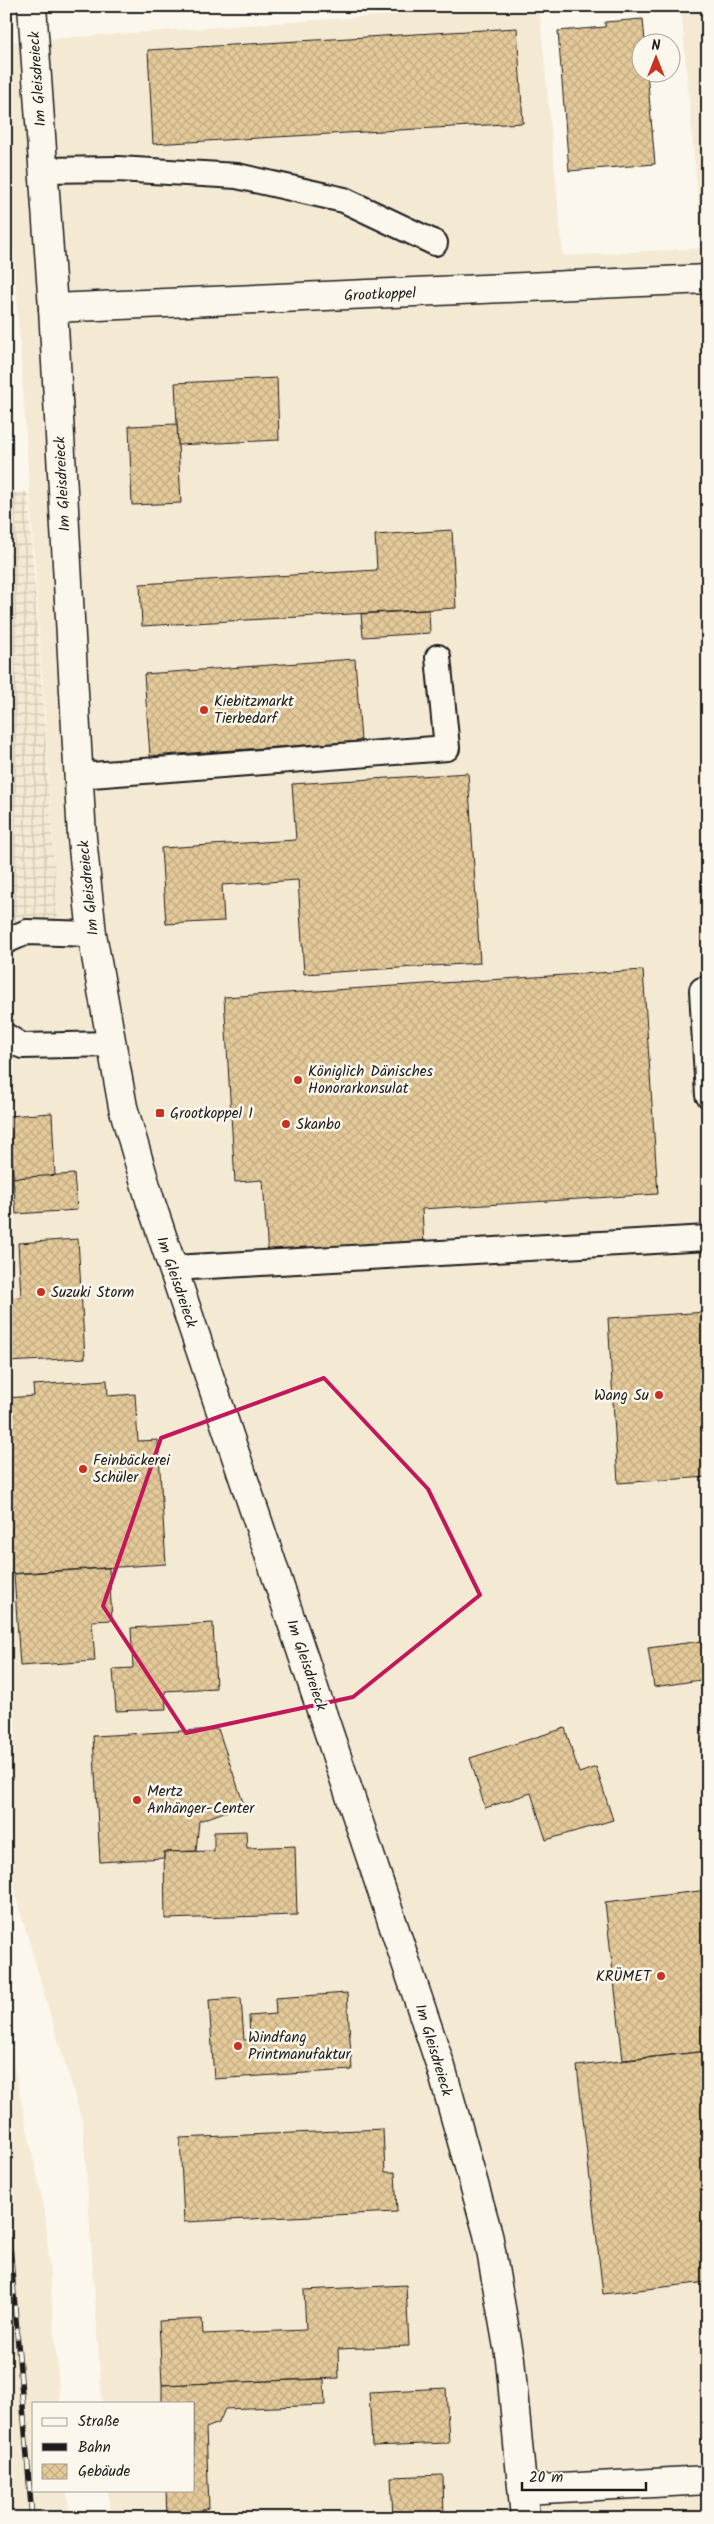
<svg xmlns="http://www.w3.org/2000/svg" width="714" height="2524" viewBox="0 0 714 2524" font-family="Kalam,sans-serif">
<defs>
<pattern id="industrial-grid" width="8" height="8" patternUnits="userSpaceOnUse" patternTransform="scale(1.25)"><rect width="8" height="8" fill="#f4e9d3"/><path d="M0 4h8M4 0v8" fill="none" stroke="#d1c7b5"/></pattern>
<pattern id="building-cross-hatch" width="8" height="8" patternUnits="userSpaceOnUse" patternTransform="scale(1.25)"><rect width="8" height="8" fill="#e4c999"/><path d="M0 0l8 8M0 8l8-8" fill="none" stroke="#c3ac83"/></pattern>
</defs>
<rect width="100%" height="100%" fill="#fbf7ec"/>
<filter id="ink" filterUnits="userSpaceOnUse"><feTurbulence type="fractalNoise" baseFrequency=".02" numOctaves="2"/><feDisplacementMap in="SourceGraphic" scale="10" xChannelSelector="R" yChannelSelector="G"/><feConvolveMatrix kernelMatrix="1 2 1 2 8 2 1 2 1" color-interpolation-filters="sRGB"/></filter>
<g filter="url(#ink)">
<!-- built -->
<g fill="#f4e9d3">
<polygon points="520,6 539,6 563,256 702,248 681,6 708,6 708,2518 110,2518 108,2490 194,2490 194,2403 102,2403 83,2124 6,1864 6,934 59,931 6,137 6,42"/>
<polygon points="6,2030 45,2212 60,2403 34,2403 34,2490 67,2490 70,2518 6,2518"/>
</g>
<!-- industrial -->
<polygon fill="url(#industrial-grid)" points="28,492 59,931 6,934 6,493"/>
<!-- building -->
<g fill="url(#building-cross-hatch)" stroke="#1c1c1c">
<polygon points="620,6 670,6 670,8 621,12"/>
<polygon points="643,19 645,42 642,42 642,72 647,72 655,164 569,171 558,31 605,27 605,22"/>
<polygon points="517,28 523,123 153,144 148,50"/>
<polygon points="277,378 279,440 178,445 175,383"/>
<polygon points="177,424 181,503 132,505 129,426"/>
<polygon points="452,530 456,608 142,626 140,584 377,570 375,535"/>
<polygon points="429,610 430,633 363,637 361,614"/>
<polygon points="355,659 361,741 150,756 144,674"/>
<polygon points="468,773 480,963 304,974 298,880 222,885 224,921 166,924 161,848 296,840 292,784"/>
<polygon points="643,970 658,1194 422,1209 424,1246 268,1256 263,1180 235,1182 224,997"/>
<polygon points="52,1113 55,1176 13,1178 8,1116"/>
<polygon points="6,1116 8,1116 15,1193 6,1193"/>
<polygon points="74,1174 77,1210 16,1214 13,1178"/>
<polygon points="78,1239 85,1358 6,1362 6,1298 21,1297 18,1243"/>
<polygon points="708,1312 708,1477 618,1483 608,1318"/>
<polygon points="107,1380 108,1396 135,1394 138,1441 158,1440 166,1564 6,1574 6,1398 34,1396 33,1385"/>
<polygon points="109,1568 112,1620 92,1621 95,1661 20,1666 14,1574"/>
<polygon points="213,1623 216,1688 165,1691 166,1709 116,1711 113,1669 133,1668 131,1628"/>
<polygon points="702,1641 707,1679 654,1687 648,1648"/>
<polygon points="565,1728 579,1773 596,1767 613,1820 546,1840 531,1793 485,1808 470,1758"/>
<polygon points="218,1729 244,1805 199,1821 196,1851 164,1852 164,1858 100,1862 93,1736"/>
<polygon points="246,1831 247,1848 295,1846 297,1915 165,1919 164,1852 214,1851 214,1832"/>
<polygon points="708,1890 708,2051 623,2060 605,1902"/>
<polygon points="347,1993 352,2070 214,2079 209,2000 241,1998 244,2040 250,2040 249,2016 276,2014 275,1998"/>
<polygon points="708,2051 708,2282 603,2294 577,2066"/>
<polygon points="383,2129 385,2172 395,2172 397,2212 184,2222 180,2138"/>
<polygon points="406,2285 409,2346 338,2349 339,2378 162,2385 159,2321 202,2319 203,2334 306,2330 304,2290"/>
<polygon points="324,2379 325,2405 225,2409 219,2423 206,2428 209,2508 179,2518 167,2518 166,2490 194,2490 194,2403 162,2403 162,2385"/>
<polygon points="446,2388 449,2443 372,2446 369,2392"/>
<polygon points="443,2475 444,2518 393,2518 391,2477"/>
</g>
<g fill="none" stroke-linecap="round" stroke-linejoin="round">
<!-- lane casing -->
<g stroke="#1c1c1c" stroke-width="28">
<g id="lane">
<polyline points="43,170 118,169 237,176 344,200 435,243"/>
<polyline points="78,776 447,748 438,657"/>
<polyline points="6,941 27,932 92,934"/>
<polyline points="702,990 708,1095"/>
<polyline points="6,1036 22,1046 112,1044"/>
<polyline points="173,1268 708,1238"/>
</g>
</g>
<!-- street casing -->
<g stroke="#1c1c1c" stroke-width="31">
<g id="street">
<polyline points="32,6 53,308 82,838 92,934 123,1107 150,1200 441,2067 488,2234 510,2359 525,2518"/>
<polyline points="53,308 708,279"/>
<polyline points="524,2490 708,2480"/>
</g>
</g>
<!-- lane -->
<use href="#lane" stroke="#fbf7ec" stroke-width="24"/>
<!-- street -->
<use href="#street" stroke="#fbf7ec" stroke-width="28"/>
<!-- rail casing -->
<g stroke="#1c1c1c" stroke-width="5.5">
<polyline id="rail" points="6,2196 32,2518"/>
</g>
<!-- rail -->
<use href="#rail" stroke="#fbf7ec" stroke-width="4" stroke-dasharray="11" stroke-linecap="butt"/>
</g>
</g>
<!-- marked area -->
<path fill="none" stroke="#c2185b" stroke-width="4" stroke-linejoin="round" d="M324 1378 428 1489 480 1595 353 1697 186 1733 103 1606 161 1438Z"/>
<!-- markers -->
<g fill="#c8321e" stroke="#fbf7ec" stroke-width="2">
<circle cx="204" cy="710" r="5"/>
<circle cx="298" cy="1080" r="5"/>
<rect x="155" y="1108" width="10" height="10" rx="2.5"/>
<circle cx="286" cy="1124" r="5"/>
<circle cx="41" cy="1292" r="5"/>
<circle cx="659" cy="1395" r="5"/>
<circle cx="83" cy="1469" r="5"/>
<circle cx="137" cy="1800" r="5"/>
<circle cx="661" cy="1976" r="5"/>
<circle cx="238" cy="2046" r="5"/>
</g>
<g text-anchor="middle" stroke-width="5" stroke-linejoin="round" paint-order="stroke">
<!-- street labels -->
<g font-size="15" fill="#1c1c1c" stroke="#fbf7ec">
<text transform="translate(37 79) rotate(-94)" y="5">Im Gleisdreieck</text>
<text transform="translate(380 294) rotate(-2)" y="5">Grootkoppel</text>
<text transform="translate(62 484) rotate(-93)" y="5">Im Gleisdreieck</text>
<text transform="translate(88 888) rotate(-96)" y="5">Im Gleisdreieck</text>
<text transform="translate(177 1282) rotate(71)" y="5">Im Gleisdreieck</text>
<text transform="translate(307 1665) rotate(71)" y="5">Im Gleisdreieck</text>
<text transform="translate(434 2050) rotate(73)" y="5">Im Gleisdreieck</text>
</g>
<!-- poi labels -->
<g font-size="15" fill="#1c1c1c" stroke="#fbf7ec" text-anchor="start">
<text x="214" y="706">Kiebitzmarkt<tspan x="214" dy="17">Tierbedarf</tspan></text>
<text x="308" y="1076">Königlich Dänisches<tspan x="308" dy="17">Honorarkonsulat</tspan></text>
<text x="170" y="1118">Grootkoppel 1</text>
<text x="296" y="1129">Skanbo</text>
<text x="51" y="1297">Suzuki Storm</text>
<text x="649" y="1400" text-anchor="end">Wang Su</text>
<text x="93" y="1465">Feinbäckerei<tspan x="93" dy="17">Schüler</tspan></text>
<text x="147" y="1796">Mertz<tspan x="147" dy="17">Anhänger-Center</tspan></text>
<text x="651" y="1981" text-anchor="end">KRÜMET</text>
<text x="248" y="2042">Windfang<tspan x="248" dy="17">Printmanufaktur</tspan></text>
</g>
</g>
<!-- margin -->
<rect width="714" height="2524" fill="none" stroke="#fbf7ec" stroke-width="25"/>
<rect x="12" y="12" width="689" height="2499" fill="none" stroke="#1c1c1c" stroke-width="2" filter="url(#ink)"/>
<!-- legend -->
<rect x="32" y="2402" width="162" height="90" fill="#fbf7ec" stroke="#a29f99"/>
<rect x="42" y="2418" width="25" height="8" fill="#fbf7ec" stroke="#a29f99"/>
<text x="78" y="2426" font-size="15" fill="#1c1c1c">Straße</text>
<rect x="42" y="2443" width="25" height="8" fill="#1c1c1c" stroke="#a29f99"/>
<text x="78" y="2452" font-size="15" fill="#1c1c1c">Bahn</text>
<rect x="42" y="2464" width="25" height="15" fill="url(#building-cross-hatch)" stroke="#a29f99"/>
<text x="78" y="2476" font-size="15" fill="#1c1c1c">Gebäude</text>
<!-- north arrow -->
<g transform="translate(656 58)"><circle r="24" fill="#fbf7ec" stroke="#a29f99"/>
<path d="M0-4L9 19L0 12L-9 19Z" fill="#c8321e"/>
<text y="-8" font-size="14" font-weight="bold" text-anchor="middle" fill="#1c1c1c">N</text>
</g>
<!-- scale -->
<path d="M522 2482v8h124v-8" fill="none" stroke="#1c1c1c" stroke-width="2.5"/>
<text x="529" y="2482" font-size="15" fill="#1c1c1c" stroke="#fbf7ec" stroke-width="4" paint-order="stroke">20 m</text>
</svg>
